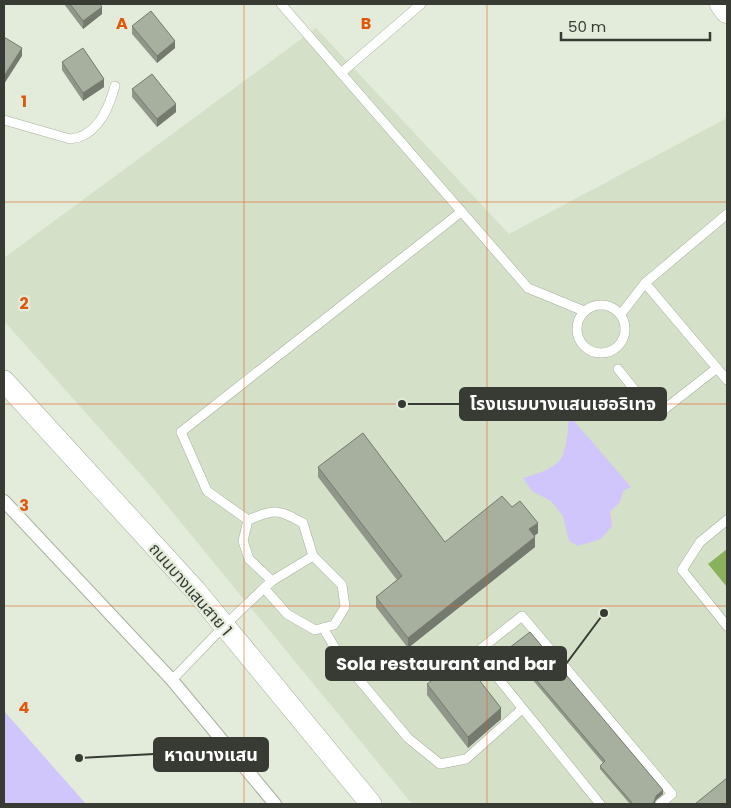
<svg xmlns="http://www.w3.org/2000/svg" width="731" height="808" viewBox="0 0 731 808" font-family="Poppins,'Noto Sans Thai',sans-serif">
<rect width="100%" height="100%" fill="#e3ecda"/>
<!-- built -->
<polygon fill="#d4e0c8" points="316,28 509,234 727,118 727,549 708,564 727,587 727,804 412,804 151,486 4,321 4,258"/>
<!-- forest -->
<polygon fill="#8ab25c" points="727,549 727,587 708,564"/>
<!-- water -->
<g fill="#d0c6fb">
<path d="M568 414 631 487 623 491 620 502 610 512 612 526 601 539 578 546 569 541 563 516 551 501 532 491 523 478C535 474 550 471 559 461 567 453 569 425 568 414Z"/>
<polygon points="4,711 86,804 4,804"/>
</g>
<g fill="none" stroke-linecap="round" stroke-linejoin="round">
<!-- service casing -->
<g stroke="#a7b09f" stroke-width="10">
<g id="service">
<polyline points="281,4 528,288 584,311"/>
<polyline points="341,73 421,4"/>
<path d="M4 120 70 139C97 137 109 108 115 86"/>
<polyline points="645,283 727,380"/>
<circle cx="601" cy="329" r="24"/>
<polyline points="621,314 645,283 727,214"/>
<polyline points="618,369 649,408 654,410 662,411 717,368"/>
<polyline points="248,520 207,491 181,432 461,212"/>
<polyline points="727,520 700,542 682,570 727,626"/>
<path d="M272 581 249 559 243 541 248 520C275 509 278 509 303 523L313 556"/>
<polyline points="323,628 341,658 408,738 440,764 466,759 522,709"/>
<polyline points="172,680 224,626 264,588 287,614 315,630 334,625 345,607 342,585 313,556 272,581 264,588"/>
<polyline points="600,804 477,652 522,616 672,794 660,804"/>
</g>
</g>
<!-- pedestrian casing -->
<g stroke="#a7b09f" stroke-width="14">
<polyline id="pedestrian" points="4,501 172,680 275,804"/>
</g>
<!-- tertiary casing -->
<g stroke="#a7b09f" stroke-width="22">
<polyline id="tertiary" points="4,381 195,590 371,804"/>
</g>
<!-- secondary casing -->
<g stroke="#a7b09f" stroke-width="25">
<polyline id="secondary" points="722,4 727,11"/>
</g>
<!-- service -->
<use href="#service" stroke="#fff" stroke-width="9"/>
<!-- pedestrian -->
<use href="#pedestrian" stroke="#fff" stroke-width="12"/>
<!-- tertiary -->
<use href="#tertiary" stroke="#fff" stroke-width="21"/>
<!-- secondary -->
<use href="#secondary" stroke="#fff" stroke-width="24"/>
</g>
<!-- wall -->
<g fill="#909689">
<polygon points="64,4 100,4 102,14 83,29"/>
<polygon points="132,26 175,48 157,63 132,34"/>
<polygon points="62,62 104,87 83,101 62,70"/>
<polygon points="132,89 176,112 157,127 132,97"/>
<polygon points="318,467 445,542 512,507 538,533 534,536 535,547 408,648 376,607 376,597 397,580 318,477"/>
<polygon points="509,648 663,794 656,800 654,804 630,804 600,769 600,766 603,763 509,652"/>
<polygon points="427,684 501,719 468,748 427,695"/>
</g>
<!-- shaded-wall -->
<g fill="#757a6f">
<polygon points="102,7 102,14 83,29 83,21"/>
<polygon points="175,41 175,48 157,63 157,56"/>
<polygon points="22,48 22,56 4,84 4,76"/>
<polygon points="104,79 104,87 83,101 83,93"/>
<polygon points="176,104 176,112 157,127 157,119"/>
<polygon points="538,523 538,533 529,540 529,529"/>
<polygon points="535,537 535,547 408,648 408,638"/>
<polygon points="501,708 501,719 468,748 468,737"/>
<polygon points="663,790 663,794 656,800 654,804 651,804 656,796"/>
</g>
<!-- building -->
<g fill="#a7af9f" stroke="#757a6f">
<polygon points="70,4 100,4 102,7 83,21"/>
<polygon points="151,11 175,41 157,56 132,26"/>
<polygon points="4,37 22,48 4,76"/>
<polygon points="83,48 104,79 83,93 62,62"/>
<polygon points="152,74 176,104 157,119 132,89"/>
<polygon points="363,433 445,542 502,496 512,507 520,501 538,523 529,529 535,537 408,638 376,597 402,576 318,467"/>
<polygon points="530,632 663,790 656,796 654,802 651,804 633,804 600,766 605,761 509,648"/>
<polygon points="462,658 501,708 468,737 427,684"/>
<polygon points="727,778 727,804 695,804"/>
</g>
<!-- grid -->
<path fill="none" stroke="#df580e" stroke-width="1" stroke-opacity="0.55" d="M244 4V804M487 4V804M4 202H727M4 404H727M4 606H727"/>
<g text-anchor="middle" stroke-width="4.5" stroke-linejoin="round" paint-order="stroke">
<!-- street labels -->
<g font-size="16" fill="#373b34" stroke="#e3ecda">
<text transform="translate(191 589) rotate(49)" y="6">ถนนบางแสนสาย 1</text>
</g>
</g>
<g font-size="16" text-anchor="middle" font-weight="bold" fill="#df580e" stroke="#e3ecda" stroke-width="4.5" stroke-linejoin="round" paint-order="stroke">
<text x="122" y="29">A</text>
<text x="366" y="29">B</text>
<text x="24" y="107">1</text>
<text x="24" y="309">2</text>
<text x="24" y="511">3</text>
<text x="24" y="713">4</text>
</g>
<!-- callouts -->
<path fill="none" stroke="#373b34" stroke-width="2" d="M402 404L460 404M604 613L566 664M79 758L154 754"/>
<g fill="#373b34" stroke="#e3ecda" stroke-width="2">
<circle cx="402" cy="404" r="5"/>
<circle cx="604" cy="613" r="5"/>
<circle cx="79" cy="758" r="5"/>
</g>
<g fill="#373b34" stroke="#373b34" stroke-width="2">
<rect x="460" y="388" width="206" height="32" rx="5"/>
<rect x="326" y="647" width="240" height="33" rx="5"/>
<rect x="154" y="738" width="114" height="33" rx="5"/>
</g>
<g font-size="18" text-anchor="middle" font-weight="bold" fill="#fff">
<text x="563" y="410">โรงแรมบางแสนเฮอริเทจ</text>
<text x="446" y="670">Sola restaurant and bar</text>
<text x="211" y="761">หาดบางแสน</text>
</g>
<!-- border -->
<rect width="731" height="808" fill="none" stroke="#373b34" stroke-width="10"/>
<!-- scale -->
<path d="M561 32v8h149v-8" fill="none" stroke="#373b34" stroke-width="2.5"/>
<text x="568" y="32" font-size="15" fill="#373b34" stroke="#e3ecda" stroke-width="4" paint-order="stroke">50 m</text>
</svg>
